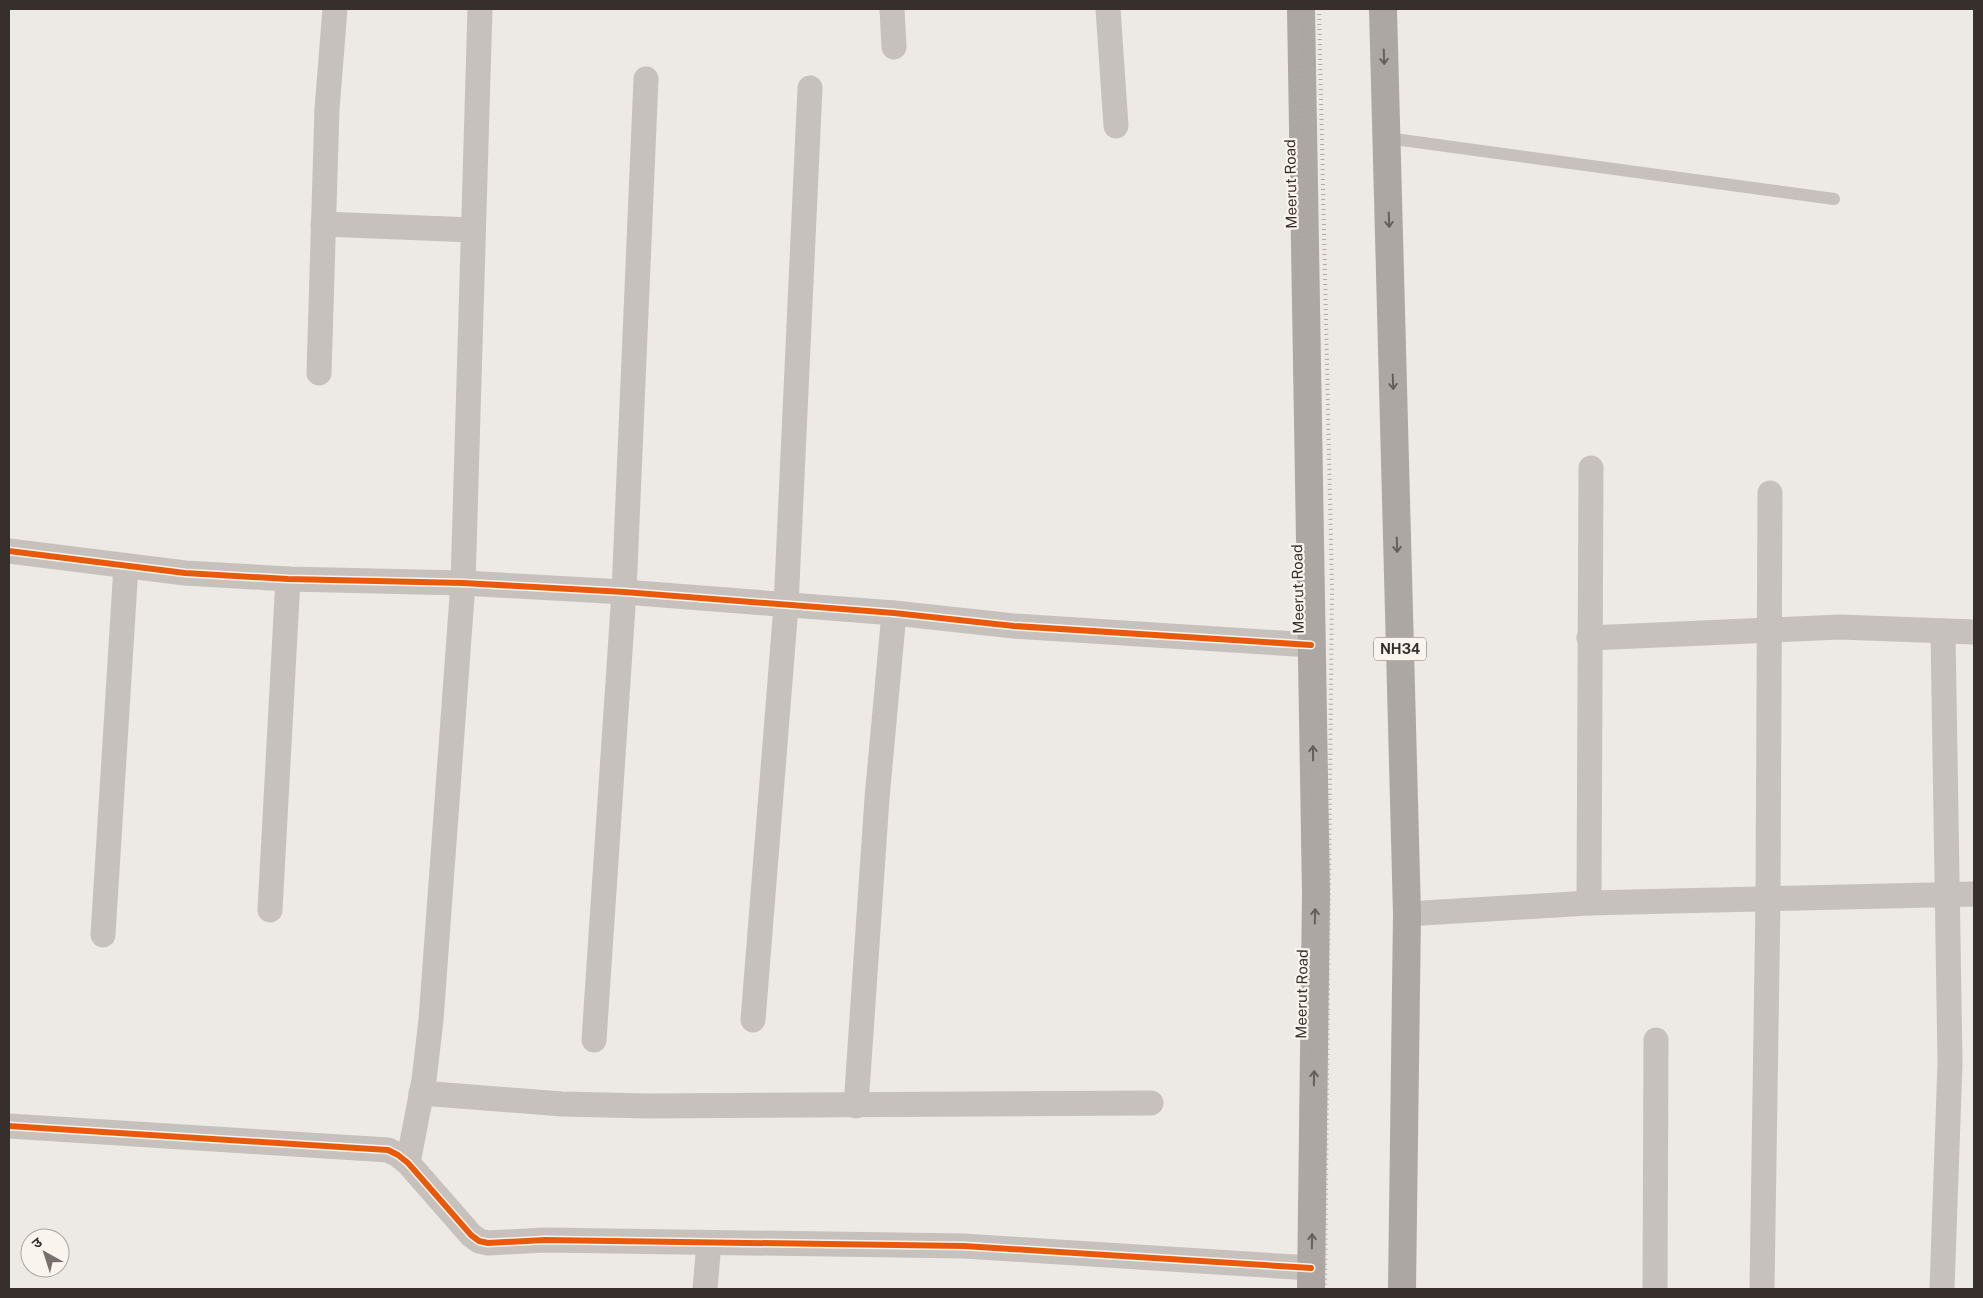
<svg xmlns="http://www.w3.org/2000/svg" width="1983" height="1298" viewBox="0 0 1983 1298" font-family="'Public Sans','Noto Sans Devanagari',sans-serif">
<rect width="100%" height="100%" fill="#ede9e4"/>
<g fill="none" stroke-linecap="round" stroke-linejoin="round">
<!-- service -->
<polyline stroke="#c6c1bd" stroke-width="12" points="1387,138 1834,199"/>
<!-- minor -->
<g stroke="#c6c1bd" stroke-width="25">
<polyline points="892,9 894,47"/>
<polyline points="1108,9 1116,126"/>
<polyline points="323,224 473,230"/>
<polyline points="319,373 327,109 335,9"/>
<polyline points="9,551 185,573 288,579 463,583 624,592 894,613 1014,626 1311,645"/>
<polyline points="1589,638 1840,627 1974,632"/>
<polyline points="1589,903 1591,468"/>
<polyline points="270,910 288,579"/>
<polyline points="1407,914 1589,903 1974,894"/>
<polyline points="103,935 126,566"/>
<polyline points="753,1020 786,606 810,88"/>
<polyline points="594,1040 624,592 646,79"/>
<polyline points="421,1093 562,1104 648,1106 1151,1103"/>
<polyline points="856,1106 877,798 894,613"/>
<polyline points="9,1126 388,1150 398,1155 408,1163 471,1235 479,1241 488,1243 545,1240 964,1246 1311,1268"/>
<polyline points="408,1163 424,1080 431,1020 463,583 480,9"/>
<polyline points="705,1289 709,1243"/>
<polyline points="1655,1289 1656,1040"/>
<polyline points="1762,1289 1768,900 1770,493"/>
<polyline points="1942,1289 1950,1063 1943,631"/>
</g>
<!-- trunk -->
<g stroke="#aca7a2" stroke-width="28">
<polyline points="1301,9 1316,894 1311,1289"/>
<polyline points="1383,9 1407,914 1402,1289"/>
</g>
<!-- rail -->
<g stroke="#aeaaa7" stroke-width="4" stroke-dasharray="1 4" stroke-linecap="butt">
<polyline points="1297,9 1310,587 1303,1289"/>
<polyline points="1319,9 1332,587 1325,1289"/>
</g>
<!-- cycleway casing -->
<g stroke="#f9f4ed" stroke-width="9">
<g id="cycleway">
<polyline points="9,551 185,573 288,579 463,583 624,592 894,613 1014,626 1311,645"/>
<polyline points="9,1126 388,1150 398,1155 408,1163 471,1235 479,1241 488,1243 545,1240 964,1246 1311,1268"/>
</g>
</g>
<!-- cycleway -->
<use href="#cycleway" stroke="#e8590c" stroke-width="6"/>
</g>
<!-- one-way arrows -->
<defs><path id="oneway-shaft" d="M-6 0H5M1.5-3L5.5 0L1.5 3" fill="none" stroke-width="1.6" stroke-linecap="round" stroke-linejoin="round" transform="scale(1.25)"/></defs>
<g stroke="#665f5b">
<use href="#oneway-shaft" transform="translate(1384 57) rotate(88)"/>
<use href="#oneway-shaft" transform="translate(1389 220) rotate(88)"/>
<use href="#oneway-shaft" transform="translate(1393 382) rotate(88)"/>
<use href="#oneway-shaft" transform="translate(1397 545) rotate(88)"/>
<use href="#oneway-shaft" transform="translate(1313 753) rotate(-91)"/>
<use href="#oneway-shaft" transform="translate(1315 916) rotate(-89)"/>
<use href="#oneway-shaft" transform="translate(1314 1078) rotate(-89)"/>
<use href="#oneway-shaft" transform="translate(1312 1241) rotate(-89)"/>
</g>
<g text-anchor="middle" stroke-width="4.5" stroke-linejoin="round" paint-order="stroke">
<!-- shield labels -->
<rect fill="#f9f4ed" stroke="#716a65" stroke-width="1" x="1374" y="637.5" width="52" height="23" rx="4"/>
<g font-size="14" font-weight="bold" fill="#372f2b">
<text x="1400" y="654">NH34</text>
</g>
<!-- street labels -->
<g font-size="15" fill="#372f2b" stroke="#f9f4ed">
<text transform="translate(1291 184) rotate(-91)" y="5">Meerut Road</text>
<text transform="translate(1298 589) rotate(-91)" y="5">Meerut Road</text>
<text transform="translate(1302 994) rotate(-89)" y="5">Meerut Road</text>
</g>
</g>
<!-- border -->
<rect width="1983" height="1298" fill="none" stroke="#372f2b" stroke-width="20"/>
<!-- north arrow -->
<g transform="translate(45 1253) rotate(321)"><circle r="24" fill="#f9f4ed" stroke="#aba59f"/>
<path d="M0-4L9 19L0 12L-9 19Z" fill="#77706c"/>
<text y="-8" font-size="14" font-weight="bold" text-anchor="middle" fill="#372f2b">उ</text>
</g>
</svg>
